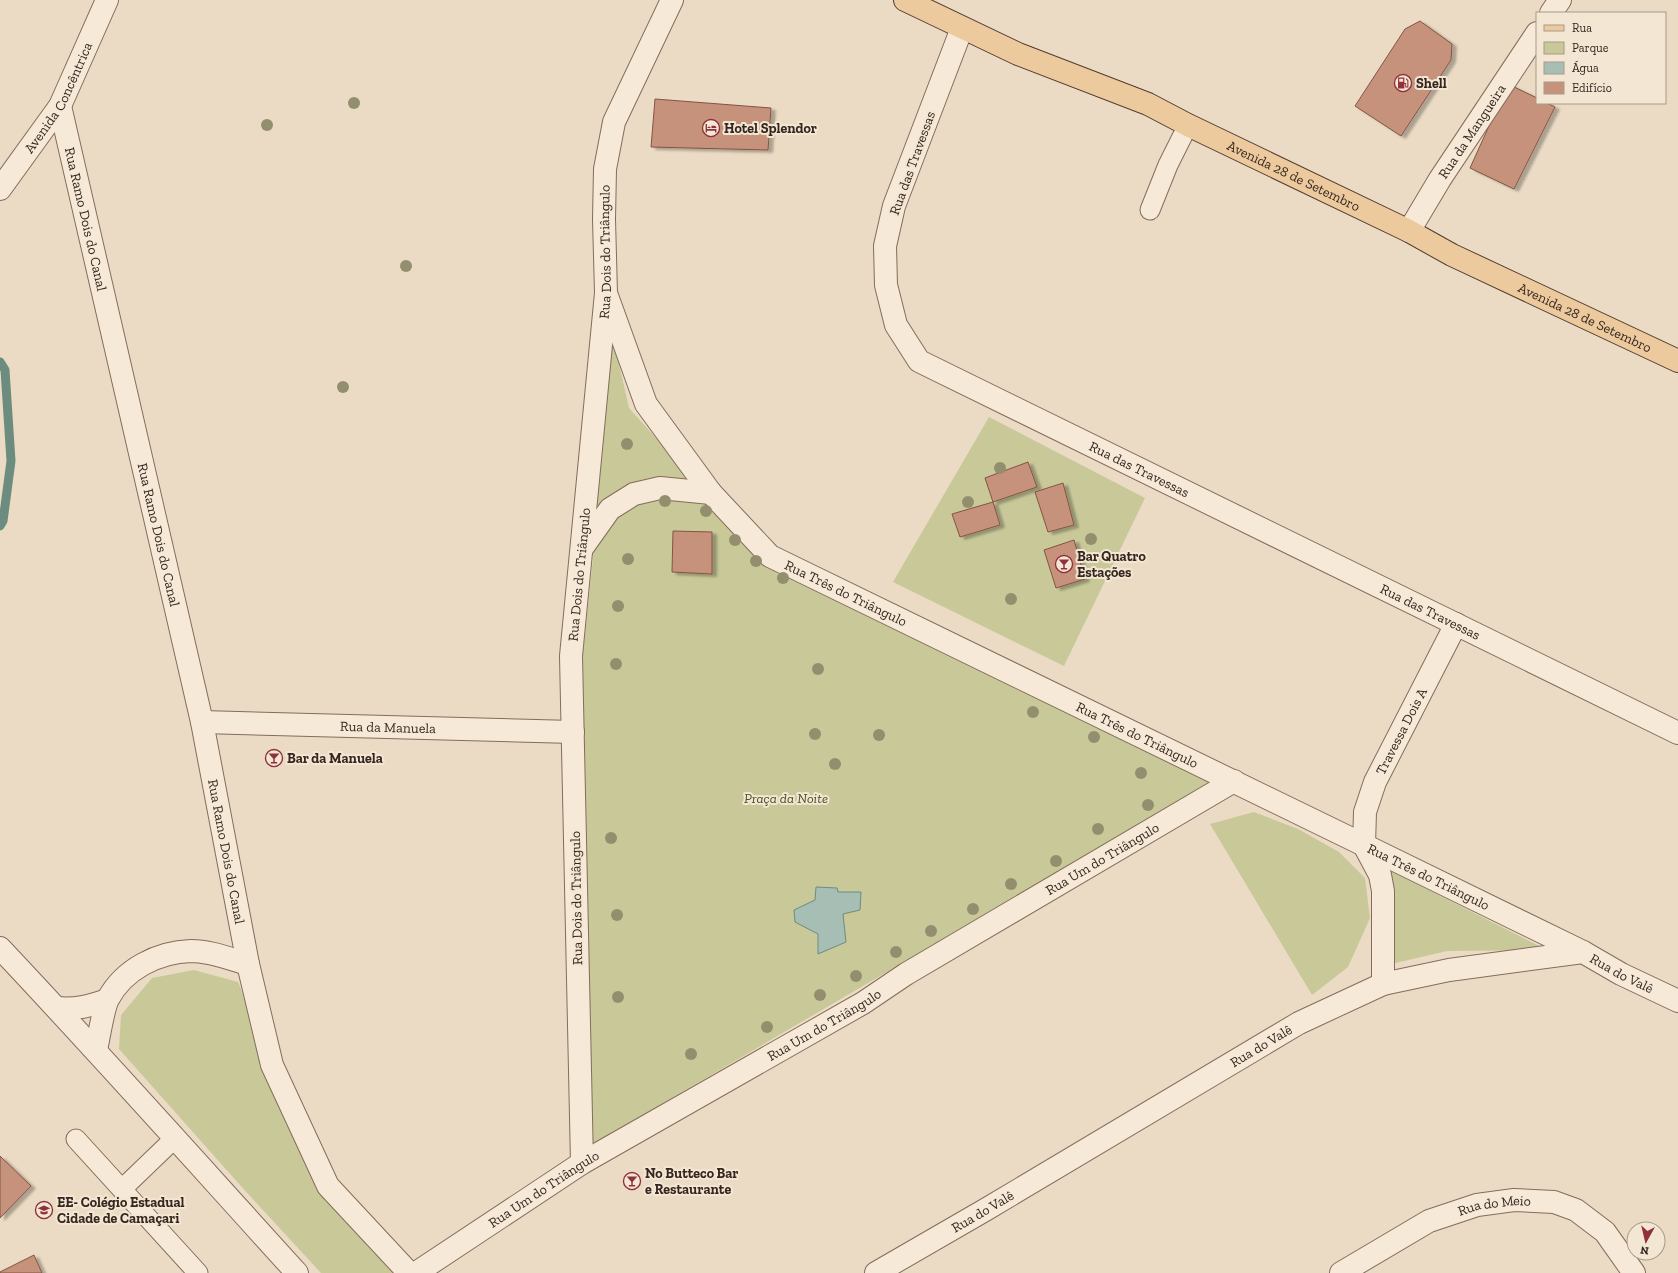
<svg xmlns="http://www.w3.org/2000/svg" width="1678" height="1273" viewBox="0 0 1678 1273" font-family="'Zilla Slab',serif">
<defs>
<filter id="shadow"><feDropShadow dx="4.5" dy="2.5" stdDeviation="1" flood-color="#0004"/></filter>
</defs>
<rect width="100%" height="100%" fill="#ebdbc4"/>
<!-- green -->
<g fill="#c8c899">
<polygon points="608,316 629,408 772,567 1213,781 593,1144 582,661 593,559"/>
<polygon points="989,417 1145,498 1064,666 893,582"/>
<polygon points="1254,812 1298,829 1339,852 1365,878 1370,918 1348,967 1312,995 1210,824"/>
<polygon points="1391,871 1547,950 1447,951 1387,965"/>
<polygon points="194,970 238,982 272,1065 326,1181 409,1273 321,1273 240,1185 119,1049 121,1015 152,978"/>
</g>
<!-- water -->
<polygon fill="#a6beb4" stroke="#6d8c80" points="816,887 837,888 838,892 861,892 860,910 843,914 846,942 818,954 818,934 795,922 794,910 815,900"/>
<g fill="none" stroke-linecap="round" stroke-linejoin="round">
<!-- stream -->
<polyline stroke="#6d8c80" stroke-width="9" points="0,362 5,370 11,461 3,521 0,526"/>
</g>
<!-- building -->
<g fill="#c7927c" stroke="#825443" filter="url(#shadow)">
<polygon points="1420,21 1452,44 1451,60 1401,136 1355,106 1405,29"/>
<polygon points="1508,84 1537,98 1537,103 1547,103 1555,107 1514,189 1470,168"/>
<polygon points="655,99 771,108 768,150 651,147"/>
<polygon points="1028,462 1037,487 993,502 985,478"/>
<polygon points="1063,483 1074,525 1048,532 1035,492"/>
<polygon points="993,502 1000,525 960,537 952,514"/>
<polygon points="673,531 712,532 712,574 672,572"/>
<polygon points="1074,540 1085,579 1056,588 1044,550"/>
<polygon points="0,1156 31,1186 0,1218"/>
<polygon points="34,1255 42,1273 0,1273 0,1272"/>
</g>
<g fill="none" stroke-linecap="round" stroke-linejoin="round">
<!-- service casing -->
<g stroke="#846c5c" stroke-width="21">
<g id="service">
<polyline points="1150,210 1168,165 1188,125"/>
<polyline points="76,1139 198,1273"/>
<polyline points="122,1189 174,1139"/>
</g>
</g>
<!-- minor casing -->
<g stroke="#846c5c" stroke-width="24">
<g id="minor">
<polyline points="1551,13 1560,0"/>
<path id="s1" d="M962 28 894 206 885 246 886 285 896 325 919 361 1678 733"/>
<path id="s2" d="M1409 231 1440 179 1537 33"/>
<path id="s3" d="M606 293 646 404 711 493 770 556 1364 845 1583 952"/>
<polyline points="583,547 610,509 634,494 660,488 711,493"/>
<path id="s4" d="M202 722 573 732"/>
<path id="s5" d="M1383 984V891L1380 875 1364 845 1365 812 1375 782 1456 624"/>
<path id="s6" d="M582 1163 571 656 606 293 604 219 605 169 614 122 672 0"/>
<path id="s7" d="M416 1273 582 1163 863 1003 906 974 1234 781"/>
<path id="s8" d="M876 1273 985 1210 1299 1023 1383 984 1449 970 1583 952 1621 974 1678 1001"/>
<path id="s9" d="M1341 1273 1429 1221 1477 1205 1514 1200 1554 1202 1576 1210 1605 1232 1634 1273"/>
</g>
</g>
<!-- tertiary casing -->
<g stroke="#846c5c" stroke-width="24">
<g id="tertiary">
<path id="s10" d="M60 106 202 722 248 964 272 1065 328 1186 409 1273"/>
<path id="s11" d="M0 189 60 106 107 0"/>
<path d="M0 948C101 1055 198 1164 297 1273"/>
<path d="M57 1008C75 1010 90 1006 107 1000"/>
<path d="M96 1050C99 1037 103 1009 108 999 124 969 158 952 191 951 211 951 230 959 248 964"/>
</g>
</g>
<!-- primary casing -->
<g stroke="#523c30" stroke-width="24">
<g id="primary">
<path id="s12" d="M905 0 1018 54 1148 104 1188 125 1409 231 1452 255 1678 361"/>
</g>
</g>
<!-- service -->
<use href="#service" stroke="#f6e9d7" stroke-width="19"/>
<!-- minor -->
<use href="#minor" stroke="#f6e9d7" stroke-width="22"/>
<!-- tertiary -->
<use href="#tertiary" stroke="#f6e9d7" stroke-width="22"/>
<!-- primary -->
<use href="#primary" stroke="#ecca9e" stroke-width="22"/>
</g>
<!-- trees -->
<g fill="#938f6e">
<circle cx="354" cy="103" r="6"/>
<circle cx="267" cy="125" r="6"/>
<circle cx="406" cy="266" r="6"/>
<circle cx="343" cy="387" r="6"/>
<circle cx="627" cy="444" r="6"/>
<circle cx="1000" cy="468" r="6"/>
<circle cx="665" cy="501" r="6"/>
<circle cx="968" cy="502" r="6"/>
<circle cx="706" cy="511" r="6"/>
<circle cx="1091" cy="539" r="6"/>
<circle cx="735" cy="540" r="6"/>
<circle cx="628" cy="559" r="6"/>
<circle cx="756" cy="561" r="6"/>
<circle cx="783" cy="578" r="6"/>
<circle cx="1011" cy="599" r="6"/>
<circle cx="618" cy="606" r="6"/>
<circle cx="616" cy="664" r="6"/>
<circle cx="818" cy="669" r="6"/>
<circle cx="1033" cy="712" r="6"/>
<circle cx="815" cy="734" r="6"/>
<circle cx="879" cy="735" r="6"/>
<circle cx="1094" cy="737" r="6"/>
<circle cx="835" cy="764" r="6"/>
<circle cx="1141" cy="773" r="6"/>
<circle cx="1148" cy="805" r="6"/>
<circle cx="1098" cy="829" r="6"/>
<circle cx="611" cy="838" r="6"/>
<circle cx="1056" cy="861" r="6"/>
<circle cx="1011" cy="884" r="6"/>
<circle cx="973" cy="909" r="6"/>
<circle cx="617" cy="915" r="6"/>
<circle cx="931" cy="931" r="6"/>
<circle cx="896" cy="952" r="6"/>
<circle cx="856" cy="976" r="6"/>
<circle cx="820" cy="995" r="6"/>
<circle cx="618" cy="997" r="6"/>
<circle cx="767" cy="1027" r="6"/>
<circle cx="691" cy="1054" r="6"/>
</g>
<!-- icons -->
<defs>
<g id="fuel-ring" transform="scale(0.9)"><circle r="9.5" fill="#f3e6d3" stroke="#8f303c" stroke-width="1.5"/><path d="M-5.5-6h7V0h2V4h1.3V-2.5L3-4.5l.8-.8L6-3V5H2.5V1h-1V6h-7ZM-4.2-4.7v3.2H.2V-4.7Z" fill="#8f303c"/></g>
<g id="hotel-ring" transform="scale(0.9)"><circle r="9.5" fill="#f3e6d3" stroke="#8f303c" stroke-width="1.5"/><path d="M-6-4.5h1.5V1H6V5H4.5V3h-9V5H-6ZM-4 0a1.8 1.8 0 1 1 3.6 0ZM.5 0V-2.5h3Q6-2.5 6 0Z" fill="#8f303c"/></g>
<g id="bar-ring" transform="scale(0.9)"><circle r="9.5" fill="#f3e6d3" stroke="#8f303c" stroke-width="1.5"/><path d="M-6-5H6L.8 .8V4.5H3.5V6h-7V4.5H-.8V.8Z" fill="#8f303c"/></g>
<g id="school-ring" transform="scale(0.9)"><circle r="9.5" fill="#f3e6d3" stroke="#8f303c" stroke-width="1.5"/><path d="M0-5L7-2L0 1L-7-2ZM-4 1L0 2.5L4 1V4Q0 6-4 4Z" fill="#8f303c"/></g>
</defs>
<g fill-rule="evenodd">
<use href="#fuel-ring" x="1403" y="83"/>
<use href="#hotel-ring" x="711" y="128"/>
<use href="#bar-ring" x="1064" y="564"/>
<use href="#bar-ring" x="274" y="758"/>
<use href="#bar-ring" x="632" y="1181"/>
<use href="#school-ring" x="44" y="1210"/>
</g>
<g text-anchor="middle" stroke-width="4" stroke-linejoin="round" paint-order="stroke">
<!-- poi labels -->
<g font-size="14" font-weight="bold" fill="#35271f" stroke="#f3e6d3" text-anchor="start">
<text x="1416" y="88">Shell</text>
<text x="724" y="133">Hotel Splendor</text>
<text x="1077" y="561">Bar Quatro<tspan x="1077" dy="16">Estações</tspan></text>
<text x="287" y="763">Bar da Manuela</text>
<text x="645" y="1178">No Butteco Bar<tspan x="645" dy="16">e Restaurante</tspan></text>
<text x="57" y="1207">EE- Colégio Estadual<tspan x="57" dy="16">Cidade de Camaçari</tspan></text>
</g>
<!-- street labels -->
<g font-size="14" fill="#35271f" stroke="#f3e6d3">
<text dy="5" stroke="none"><textPath href="#s11" startOffset="109">Avenida Concêntrica</textPath></text>
<text dy="5" stroke="none"><textPath href="#s2" startOffset="118">Rua da Mangueira</textPath></text>
<text transform="translate(912 163) rotate(-70)" y="5">Rua das Travessas</text>
<text dy="5" stroke="none"><textPath href="#s12" startOffset="427">Avenida 28 de Setembro</textPath></text>
<text dy="5" stroke="none"><textPath href="#s10" startOffset="116">Rua Ramo Dois do Canal</textPath></text>
<text dy="5" stroke="none"><textPath href="#s6" startOffset="913">Rua Dois do Triângulo</textPath></text>
<text dy="5" stroke="none"><textPath href="#s12" startOffset="751">Avenida 28 de Setembro</textPath></text>
<text dy="5" stroke="none"><textPath href="#s1" startOffset="600">Rua das Travessas</textPath></text>
<text dy="5" stroke="none"><textPath href="#s10" startOffset="440">Rua Ramo Dois do Canal</textPath></text>
<text dy="5" stroke="none"><textPath href="#s6" startOffset="589">Rua Dois do Triângulo</textPath></text>
<text dy="5" stroke="none"><textPath href="#s3" startOffset="399">Rua Três do Triângulo</textPath></text>
<text dy="5" stroke="none"><textPath href="#s1" startOffset="924">Rua das Travessas</textPath></text>
<text dy="5" stroke="none"><textPath href="#s4" startOffset="186">Rua da Manuela</textPath></text>
<text dy="5" stroke="none"><textPath href="#s5" startOffset="265">Travessa Dois A</textPath></text>
<text dy="5" stroke="none"><textPath href="#s3" startOffset="723">Rua Três do Triângulo</textPath></text>
<text dy="5" stroke="none"><textPath href="#s10" startOffset="764">Rua Ramo Dois do Canal</textPath></text>
<text dy="5" stroke="none"><textPath href="#s7" startOffset="802">Rua Um do Triângulo</textPath></text>
<text dy="5" stroke="none"><textPath href="#s3" startOffset="1047">Rua Três do Triângulo</textPath></text>
<text transform="translate(576 898) rotate(-91)" y="5">Rua Dois do Triângulo</text>
<text dy="5" stroke="none"><textPath href="#s8" startOffset="831">Rua do Valê</textPath></text>
<text dy="5" stroke="none"><textPath href="#s7" startOffset="478">Rua Um do Triângulo</textPath></text>
<text dy="5" stroke="none"><textPath href="#s8" startOffset="447">Rua do Valê</textPath></text>
<text dy="5" stroke="none"><textPath href="#s7" startOffset="153">Rua Um do Triângulo</textPath></text>
<text dy="5" stroke="none"><textPath href="#s9" startOffset="170">Rua do Meio</textPath></text>
<text dy="5" stroke="none"><textPath href="#s8" startOffset="123">Rua do Valê</textPath></text>
</g>
<!-- park labels -->
<g font-size="14" font-style="italic" fill="#4b5027" stroke="#f3e6d3">
<text x="786" y="803">Praça da Noite</text>
</g>
</g>
<!-- legend -->
<rect x="1536" y="12" width="130" height="92" fill="#f3e6d3" stroke="#a79a8b"/>
<rect x="1544" y="25" width="20" height="6" fill="#ecca9e" stroke="#a79a8b"/>
<text x="1572" y="32" font-size="12" fill="#35271f">Rua</text>
<rect x="1544" y="42" width="20" height="12" fill="#c8c899" stroke="#a79a8b"/>
<text x="1572" y="52" font-size="12" fill="#35271f">Parque</text>
<rect x="1544" y="62" width="20" height="12" fill="#a6beb4" stroke="#a79a8b"/>
<text x="1572" y="72" font-size="12" fill="#35271f">Água</text>
<rect x="1544" y="82" width="20" height="12" fill="#c7927c" stroke="#a79a8b"/>
<text x="1572" y="92" font-size="12" fill="#35271f">Edifício</text>
<!-- north arrow -->
<g transform="translate(1646 1241) rotate(188)"><circle r="19" fill="#f3e6d3" stroke="#a79a8b"/>
<path d="M0-3L7 15L0 10L-7 15Z" fill="#8f303c"/>
<text y="-6" font-size="11" font-weight="bold" text-anchor="middle" fill="#35271f">N</text>
</g>
</svg>
